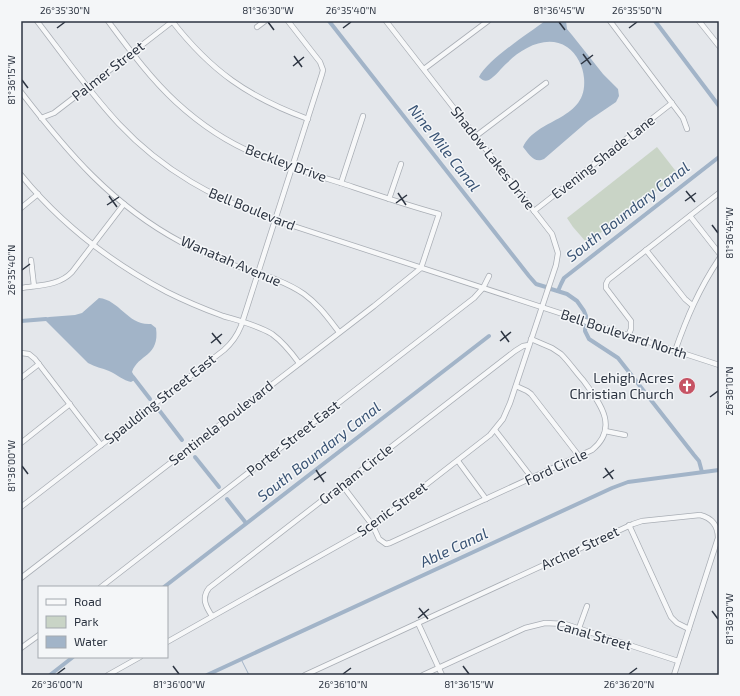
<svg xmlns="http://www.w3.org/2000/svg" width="740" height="696" viewBox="0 0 740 696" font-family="'Exo 2',sans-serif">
<rect width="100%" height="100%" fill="#e4e7eb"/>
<!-- green -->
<polygon fill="#c9d4c6" points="657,147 678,174 587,243 573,227 567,218"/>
<!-- water -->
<g fill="#a2b4c8">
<path d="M545 21H566L567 29 572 35 603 74 618 89 619 96 616 102 588 121 544 159C534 164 529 154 523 147 537 117 588 121 584 78 583 66 577 54 567 47 547 34 522 48 507 63 501 68 496 76 489 80 485 82 482 80 479 77 487 60 529 33 545 21Z"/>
<path d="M99 298C120 300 128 326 151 324L156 328C160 357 138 354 132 372L136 379 131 382C124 381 116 374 109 371 102 368 95 367 88 363L45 320V318L49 317 75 315 82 313Z"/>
</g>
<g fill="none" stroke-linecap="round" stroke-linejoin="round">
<!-- stream -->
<polyline stroke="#a2b4c8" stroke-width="1" points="241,659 249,675"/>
<!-- canal -->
<g stroke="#a2b4c8" stroke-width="4">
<polyline points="329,21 529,276 536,284 546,287"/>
<polyline points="655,21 719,106"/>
<polyline points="551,289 567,294 577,301 584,311 586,316 585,331 589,339 618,358 694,455 699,461 702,472"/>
<polyline points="558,291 561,284 564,278 719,157"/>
<polyline points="21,321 46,319"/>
<polyline points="133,377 150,399"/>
<polyline points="159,410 182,440"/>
<polyline points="195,457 219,487"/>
<polyline points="227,499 246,523"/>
<polyline points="164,587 489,336"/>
<polyline points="50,675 73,657"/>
<polyline points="207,675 612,488 628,482 719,470"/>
</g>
<!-- minor casing -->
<g stroke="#a9aeb5" stroke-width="6">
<g id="minor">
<path d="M37 21C64 56 89 92 119 124 163 171 215 199 275 220L719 365"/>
<path d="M172 21C211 71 248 97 308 119"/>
<polyline points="610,21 683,118 687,129"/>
<polyline points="699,21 719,46"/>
<polyline points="257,27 265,21"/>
<polyline points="424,69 488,21"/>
<path d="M21 92C68 153 112 205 181 242 198 250 214 258 231 264 256 273 282 279 304 294 318 304 328 318 339 332"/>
<polyline points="41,118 54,113 80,93 173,21"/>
<polyline points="476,136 546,83"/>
<path d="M21 175C61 224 112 263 167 292 185 301 204 309 223 316 240 321 257 325 272 334 283 342 291 352 299 363"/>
<polyline points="341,183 363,116"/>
<polyline points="389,199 401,164"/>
<polyline points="21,208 38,194"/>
<polyline points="534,211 672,103"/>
<polyline points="690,216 719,253"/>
<polyline points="646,250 685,299 692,305"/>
<polyline points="31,260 34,286"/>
<path d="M21 288C39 285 59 286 72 272L124 204"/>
<polyline points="628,336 631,329 631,321 606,288 606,284 608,280 719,193"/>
<path d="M675 351C687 317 699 289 719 259"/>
<polyline points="21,353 29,354 35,359 101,445"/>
<polyline points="21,378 39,364"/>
<polyline points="516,386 527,391 531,394 579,456"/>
<polyline points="495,430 532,478"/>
<polyline points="605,431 625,435"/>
<polyline points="21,443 70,404"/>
<polyline points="458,461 486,499"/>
<path d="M342 485 373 526 379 539 386 544 390 543 592 450C620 427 599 402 583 380 575 371 569 362 561 354L552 348 531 339"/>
<path d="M21 507 224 350C232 343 237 336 241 326L322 74 323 70 320 62 288 21"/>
<polyline points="629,525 671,617 677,623 689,629"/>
<path d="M21 578 374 306 421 268 439 214C406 205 374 194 341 183 315 175 288 167 263 157 231 145 201 125 176 102 150 78 129 49 108 21"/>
<polyline points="101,587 474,298 483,288 489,276"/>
<path d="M212 616C206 607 201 598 209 588L515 351 523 346 529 345"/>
<polyline points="418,623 442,675"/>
<polyline points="579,628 587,606"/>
<polyline points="167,642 373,526 490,435 503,419 510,403 556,265 558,253 552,234 386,21"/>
<polyline points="21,648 39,635"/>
<polyline points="108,675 140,657"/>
<path d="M305 675 633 524 642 521 700 515C712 518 718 526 718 538L674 675"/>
<polyline points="423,675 525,628 545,623 565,624 678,661"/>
</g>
</g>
<!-- minor -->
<use href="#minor" stroke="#f7f8f9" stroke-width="4.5"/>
</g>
<!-- ticks -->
<path fill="none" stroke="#2d3542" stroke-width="1.5" d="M268 22 274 30M559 22 565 30M57 28 65 22M343 28 351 22M629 28 637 22M583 54 591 65M294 56 302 67M581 64 593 55M293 66 304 57M22 80 28 88M686 191 695 202M398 193 406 205M109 196 117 207M685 201 696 193M396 203 407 195M107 205 119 197M712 225 718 233M22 270 30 264M501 331 509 342M212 333 221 344M500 341 511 332M211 343 222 334M710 397 718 391M22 466 28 474M605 468 613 479M316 470 324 482M603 478 614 470M314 480 326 472M419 608 428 619M712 611 718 619M418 618 429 609M173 666 179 674M463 666 469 674M57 674 65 668M343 674 351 668M629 674 637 668"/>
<!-- icons -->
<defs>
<g id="church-disc" transform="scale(0.9)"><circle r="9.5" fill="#c65364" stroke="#f4f6f8"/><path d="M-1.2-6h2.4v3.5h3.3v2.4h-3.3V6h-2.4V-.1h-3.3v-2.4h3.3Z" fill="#fff"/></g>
</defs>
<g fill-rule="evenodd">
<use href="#church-disc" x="687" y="386"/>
</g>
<g text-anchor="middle" stroke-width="3" stroke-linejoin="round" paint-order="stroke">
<!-- street labels -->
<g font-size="14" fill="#2d3542" stroke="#f4f6f8">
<text transform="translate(108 71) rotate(-38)" y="5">Palmer Street</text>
<text transform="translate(603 157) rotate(-38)" y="5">Evening Shade Lane</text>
<text transform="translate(493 158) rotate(52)" y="5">Shadow Lakes Drive</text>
<text transform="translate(286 163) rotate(20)" y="5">Beckley Drive</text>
<text transform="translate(252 209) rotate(22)" y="5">Bell Boulevard</text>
<text transform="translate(231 261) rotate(23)" y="5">Wanatah Avenue</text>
<text transform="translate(624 334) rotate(18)" y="5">Bell Boulevard North</text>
<text transform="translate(160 399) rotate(-38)" y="5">Spaulding Street East</text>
<text transform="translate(221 423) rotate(-38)" y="5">Sentinela Boulevard</text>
<text transform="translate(293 438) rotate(-38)" y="5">Porter Street East</text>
<text transform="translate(556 467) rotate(-25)" y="5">Ford Circle</text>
<text transform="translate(356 474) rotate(-38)" y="5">Graham Circle</text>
<text transform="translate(392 509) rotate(-36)" y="5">Scenic Street</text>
<text transform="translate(580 548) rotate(-25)" y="5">Archer Street</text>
<text transform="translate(594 635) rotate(16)" y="5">Canal Street</text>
</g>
<!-- poi labels -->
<g font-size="14" fill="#2d3542" stroke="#f4f6f8" text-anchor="end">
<text x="674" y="383">Lehigh Acres<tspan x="674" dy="16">Christian Church</tspan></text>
</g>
<!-- water labels -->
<g font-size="15" font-style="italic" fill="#395374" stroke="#f4f6f8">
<text transform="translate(444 148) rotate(52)" y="5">Nine Mile Canal</text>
<text transform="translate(628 212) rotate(-38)" y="5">South Boundary Canal</text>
<text transform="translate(319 452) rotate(-38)" y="5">South Boundary Canal</text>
<text transform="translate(454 548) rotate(-25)" y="5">Able Canal</text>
</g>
</g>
<!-- border -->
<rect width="740" height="696" fill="none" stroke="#f4f6f8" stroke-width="44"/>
<!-- legend -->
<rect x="38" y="586" width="130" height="72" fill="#f4f6f8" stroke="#a4a9af"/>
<rect x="46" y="599" width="20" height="6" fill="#f7f8f9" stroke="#a4a9af"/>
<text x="74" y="606" font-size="12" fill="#2d3542">Road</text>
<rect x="46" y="616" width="20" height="12" fill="#c9d4c6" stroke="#a4a9af"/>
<text x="74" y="626" font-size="12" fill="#2d3542">Park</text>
<rect x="46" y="636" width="20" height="12" fill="#a2b4c8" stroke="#a4a9af"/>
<text x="74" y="646" font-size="12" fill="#2d3542">Water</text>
<rect x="22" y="22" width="696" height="652" fill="none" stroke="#2d3542" stroke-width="1.5"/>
<g font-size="10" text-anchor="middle" fill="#2d3542">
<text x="65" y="14">26°35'30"N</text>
<text x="268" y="14">81°36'30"W</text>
<text x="351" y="14">26°35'40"N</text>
<text x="559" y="14">81°36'45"W</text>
<text x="637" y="14">26°35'50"N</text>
<text transform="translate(11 80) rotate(-90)" y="4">81°36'15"W</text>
<text transform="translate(729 233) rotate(-90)" y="4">81°36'45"W</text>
<text transform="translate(11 270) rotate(-90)" y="4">26°35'40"N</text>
<text transform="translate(729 391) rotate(-90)" y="4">26°36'10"N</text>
<text transform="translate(11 466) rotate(-90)" y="4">81°36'00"W</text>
<text transform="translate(729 619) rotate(-90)" y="4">81°36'30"W</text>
<text x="57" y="688">26°36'00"N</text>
<text x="179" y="688">81°36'00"W</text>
<text x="343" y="688">26°36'10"N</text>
<text x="469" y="688">81°36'15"W</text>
<text x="629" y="688">26°36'20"N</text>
</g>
</svg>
